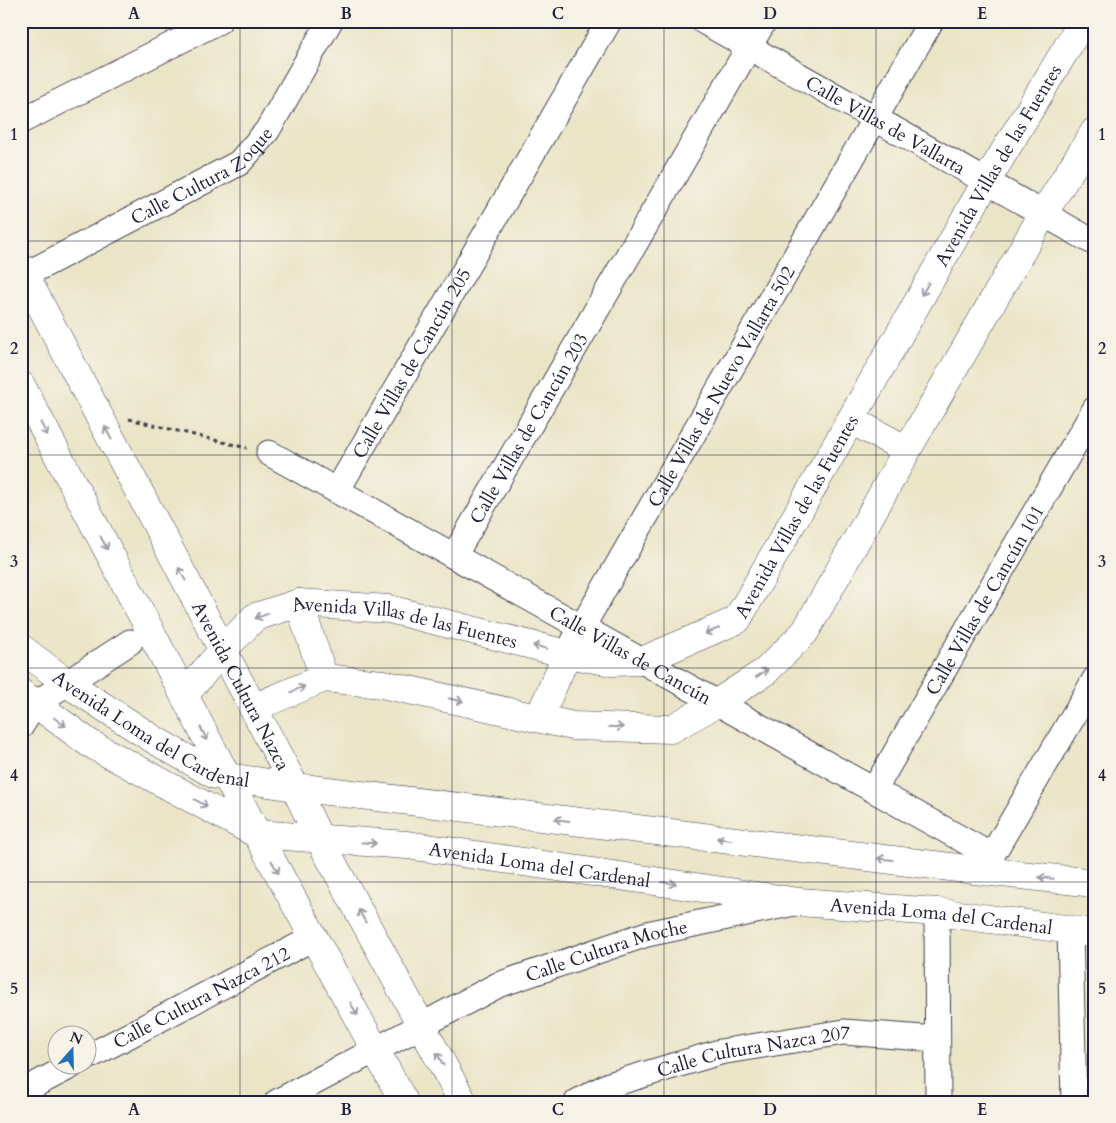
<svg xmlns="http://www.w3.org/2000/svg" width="1116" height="1123" viewBox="0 0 1116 1123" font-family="Cardo,serif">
<rect width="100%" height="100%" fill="#f7f3e8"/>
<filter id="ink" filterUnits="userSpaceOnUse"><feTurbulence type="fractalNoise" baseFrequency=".02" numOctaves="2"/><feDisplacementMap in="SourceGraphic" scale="10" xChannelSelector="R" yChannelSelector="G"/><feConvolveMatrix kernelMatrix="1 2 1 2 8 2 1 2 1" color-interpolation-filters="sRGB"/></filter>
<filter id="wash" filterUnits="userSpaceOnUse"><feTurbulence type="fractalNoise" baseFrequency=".0096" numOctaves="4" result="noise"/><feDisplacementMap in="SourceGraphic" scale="20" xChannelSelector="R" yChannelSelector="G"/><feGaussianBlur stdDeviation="1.12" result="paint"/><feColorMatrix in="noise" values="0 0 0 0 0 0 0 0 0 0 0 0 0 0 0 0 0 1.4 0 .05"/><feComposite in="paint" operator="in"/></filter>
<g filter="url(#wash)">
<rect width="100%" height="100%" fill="#eae5c7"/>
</g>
<g filter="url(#ink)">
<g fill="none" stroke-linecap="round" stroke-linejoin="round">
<!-- minor casing -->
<g stroke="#403f50" stroke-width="27">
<g id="minor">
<path id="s1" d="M703 21 1095 243"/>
<polyline points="21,121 219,21"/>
<path id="s2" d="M21 277 239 163 267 131 330 21"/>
<path id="s3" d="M269 453 992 856"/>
<path id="s4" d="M337 491 609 21"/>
<path id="s5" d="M454 556 764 21"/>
<path id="s6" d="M574 641 931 21"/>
<polyline points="21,726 35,704 130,642"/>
<path id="s7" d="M874 790 1095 409"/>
<polyline points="984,869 1095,679"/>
<polyline points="937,912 938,1102"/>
<polyline points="1070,930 1074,1102"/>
<path id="s8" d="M88 1057 315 937"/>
<polyline points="21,1092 71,1066"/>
<path id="s9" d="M277 1102 498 985 647 934 794 903"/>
<path id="s10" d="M577 1102 609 1085 720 1052 844 1032 937 1039"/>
</g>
</g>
<!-- tertiary casing -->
<g stroke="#403f50" stroke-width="29">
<g id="tertiary">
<path id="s11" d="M21 268 295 787 320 840 463 1102"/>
<polyline points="21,385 257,834 404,1102"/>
<polyline points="851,420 907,450"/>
<polyline points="299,603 324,678"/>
<path id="s12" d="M21 648 67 683 153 739 215 775 295 787 983 871 1095 883"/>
<path id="s13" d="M21 693 89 743 257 834 407 845 799 902 937 912 1095 933"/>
<path id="s14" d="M184 695 223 650 255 617 299 603 389 609 567 654 612 662 642 661 737 620 986 182 1083 21"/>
<polyline points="253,708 324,678 382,684 573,726 671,729 717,703 766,671 805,632 907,450 1043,214 1095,131"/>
<polyline points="539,718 567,654"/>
</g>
</g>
<!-- path -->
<polyline stroke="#403f50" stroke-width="3" stroke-dasharray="4 4" stroke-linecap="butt" points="129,419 247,448"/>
<!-- minor -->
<use href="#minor" stroke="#fff" stroke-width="25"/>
<!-- tertiary -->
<use href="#tertiary" stroke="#fff" stroke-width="28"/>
</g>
<!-- one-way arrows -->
<defs><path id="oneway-shaft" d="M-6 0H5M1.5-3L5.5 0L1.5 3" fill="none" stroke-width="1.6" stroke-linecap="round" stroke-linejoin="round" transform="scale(1.25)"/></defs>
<g stroke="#9c9ca7">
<use href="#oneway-shaft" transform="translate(925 289) rotate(120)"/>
<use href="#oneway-shaft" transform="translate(44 429) rotate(62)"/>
<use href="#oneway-shaft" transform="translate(108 433) rotate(-118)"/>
<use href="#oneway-shaft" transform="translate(104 543) rotate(62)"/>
<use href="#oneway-shaft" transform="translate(182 574) rotate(-118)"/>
<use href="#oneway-shaft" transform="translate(262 616) rotate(160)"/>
<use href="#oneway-shaft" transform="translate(712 631) rotate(157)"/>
<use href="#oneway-shaft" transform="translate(540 647) rotate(-166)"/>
<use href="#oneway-shaft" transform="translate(762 673) rotate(-36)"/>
<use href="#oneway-shaft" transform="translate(298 689) rotate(-24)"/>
<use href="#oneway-shaft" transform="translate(456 700) rotate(12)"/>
<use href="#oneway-shaft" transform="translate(60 722) rotate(35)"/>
<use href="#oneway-shaft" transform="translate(616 727) rotate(2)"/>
<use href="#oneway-shaft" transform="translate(204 734) rotate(62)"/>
<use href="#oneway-shaft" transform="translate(201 803) rotate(29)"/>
<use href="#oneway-shaft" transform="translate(562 820) rotate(-173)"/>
<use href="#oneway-shaft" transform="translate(724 839) rotate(-173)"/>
<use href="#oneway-shaft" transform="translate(369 843) rotate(3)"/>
<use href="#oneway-shaft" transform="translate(885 859) rotate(-173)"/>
<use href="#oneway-shaft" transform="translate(275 867) rotate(61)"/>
<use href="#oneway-shaft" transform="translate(1046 878) rotate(-174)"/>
<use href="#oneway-shaft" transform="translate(669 883) rotate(8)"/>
<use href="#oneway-shaft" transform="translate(362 916) rotate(-119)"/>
<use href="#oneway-shaft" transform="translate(354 1009) rotate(61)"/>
<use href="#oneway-shaft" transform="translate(440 1059) rotate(-119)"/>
</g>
</g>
<!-- grid -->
<path fill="none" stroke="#22223b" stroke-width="1" stroke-opacity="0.55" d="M240 21V1102M452 21V1102M664 21V1102M876 21V1102M21 241H1095M21 455H1095M21 668H1095M21 882H1095"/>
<g text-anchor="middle" stroke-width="5" stroke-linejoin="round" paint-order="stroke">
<!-- street labels -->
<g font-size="19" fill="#22223b" stroke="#f7f3e8">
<text dy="7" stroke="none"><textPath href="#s1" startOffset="210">Calle Villas de Vallarta</textPath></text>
<text dy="7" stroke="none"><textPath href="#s14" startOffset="1129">Avenida Villas de las Fuentes</textPath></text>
<text dy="7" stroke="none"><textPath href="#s2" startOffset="208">Calle Cultura Zoque</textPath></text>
<text dy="7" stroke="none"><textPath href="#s4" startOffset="148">Calle Villas de Cancún 205</textPath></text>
<text dy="7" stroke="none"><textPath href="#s6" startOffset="294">Calle Villas de Nuevo Vallarta 502</textPath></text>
<text dy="7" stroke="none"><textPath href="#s5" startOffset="148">Calle Villas de Cancún 203</textPath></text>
<text dy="7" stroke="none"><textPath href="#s14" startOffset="724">Avenida Villas de las Fuentes</textPath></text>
<text dy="7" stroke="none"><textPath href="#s7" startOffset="220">Calle Villas de Cancún 101</textPath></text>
<text dy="7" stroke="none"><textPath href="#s14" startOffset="259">Avenida Villas de las Fuentes</textPath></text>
<text dy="7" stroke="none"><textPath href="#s3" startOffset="414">Calle Villas de Cancún</textPath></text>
<text dy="7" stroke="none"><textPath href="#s11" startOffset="472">Avenida Cultura Nazca</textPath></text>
<text dy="7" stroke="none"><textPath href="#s12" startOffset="155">Avenida Loma del Cardenal</textPath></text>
<text dy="7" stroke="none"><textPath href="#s13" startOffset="560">Avenida Loma del Cardenal</textPath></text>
<text dy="7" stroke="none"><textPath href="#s13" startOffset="965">Avenida Loma del Cardenal</textPath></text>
<text dy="7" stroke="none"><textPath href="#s9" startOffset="364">Calle Cultura Moche</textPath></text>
<text dy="7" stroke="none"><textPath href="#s8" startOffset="128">Calle Cultura Nazca 212</textPath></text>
<text dy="7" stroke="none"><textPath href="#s10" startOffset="185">Calle Cultura Nazca 207</textPath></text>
</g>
</g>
<!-- margin -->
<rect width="1116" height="1123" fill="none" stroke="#f7f3e8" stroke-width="55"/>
<!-- north arrow -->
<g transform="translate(72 1050) rotate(20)"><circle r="24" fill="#f7f3e8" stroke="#a29fa3"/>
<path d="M0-4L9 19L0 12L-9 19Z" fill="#1f6fb2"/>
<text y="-8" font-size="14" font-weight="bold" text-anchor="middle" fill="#22223b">N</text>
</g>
<rect x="28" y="28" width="1060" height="1068" fill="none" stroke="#22223b" stroke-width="2"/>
<g font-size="16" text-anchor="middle" font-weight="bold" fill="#22223b">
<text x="134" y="19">A</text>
<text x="346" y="19">B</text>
<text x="558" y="19">C</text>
<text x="770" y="19">D</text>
<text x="982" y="19">E</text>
<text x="14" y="140">1</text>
<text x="1102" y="140">1</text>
<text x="14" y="354">2</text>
<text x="1102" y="354">2</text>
<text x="14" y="567">3</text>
<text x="1102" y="567">3</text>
<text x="14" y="781">4</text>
<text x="1102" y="781">4</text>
<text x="14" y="994">5</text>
<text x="1102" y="994">5</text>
<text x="134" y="1115">A</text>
<text x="346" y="1115">B</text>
<text x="558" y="1115">C</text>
<text x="770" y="1115">D</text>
<text x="982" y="1115">E</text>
</g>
</svg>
